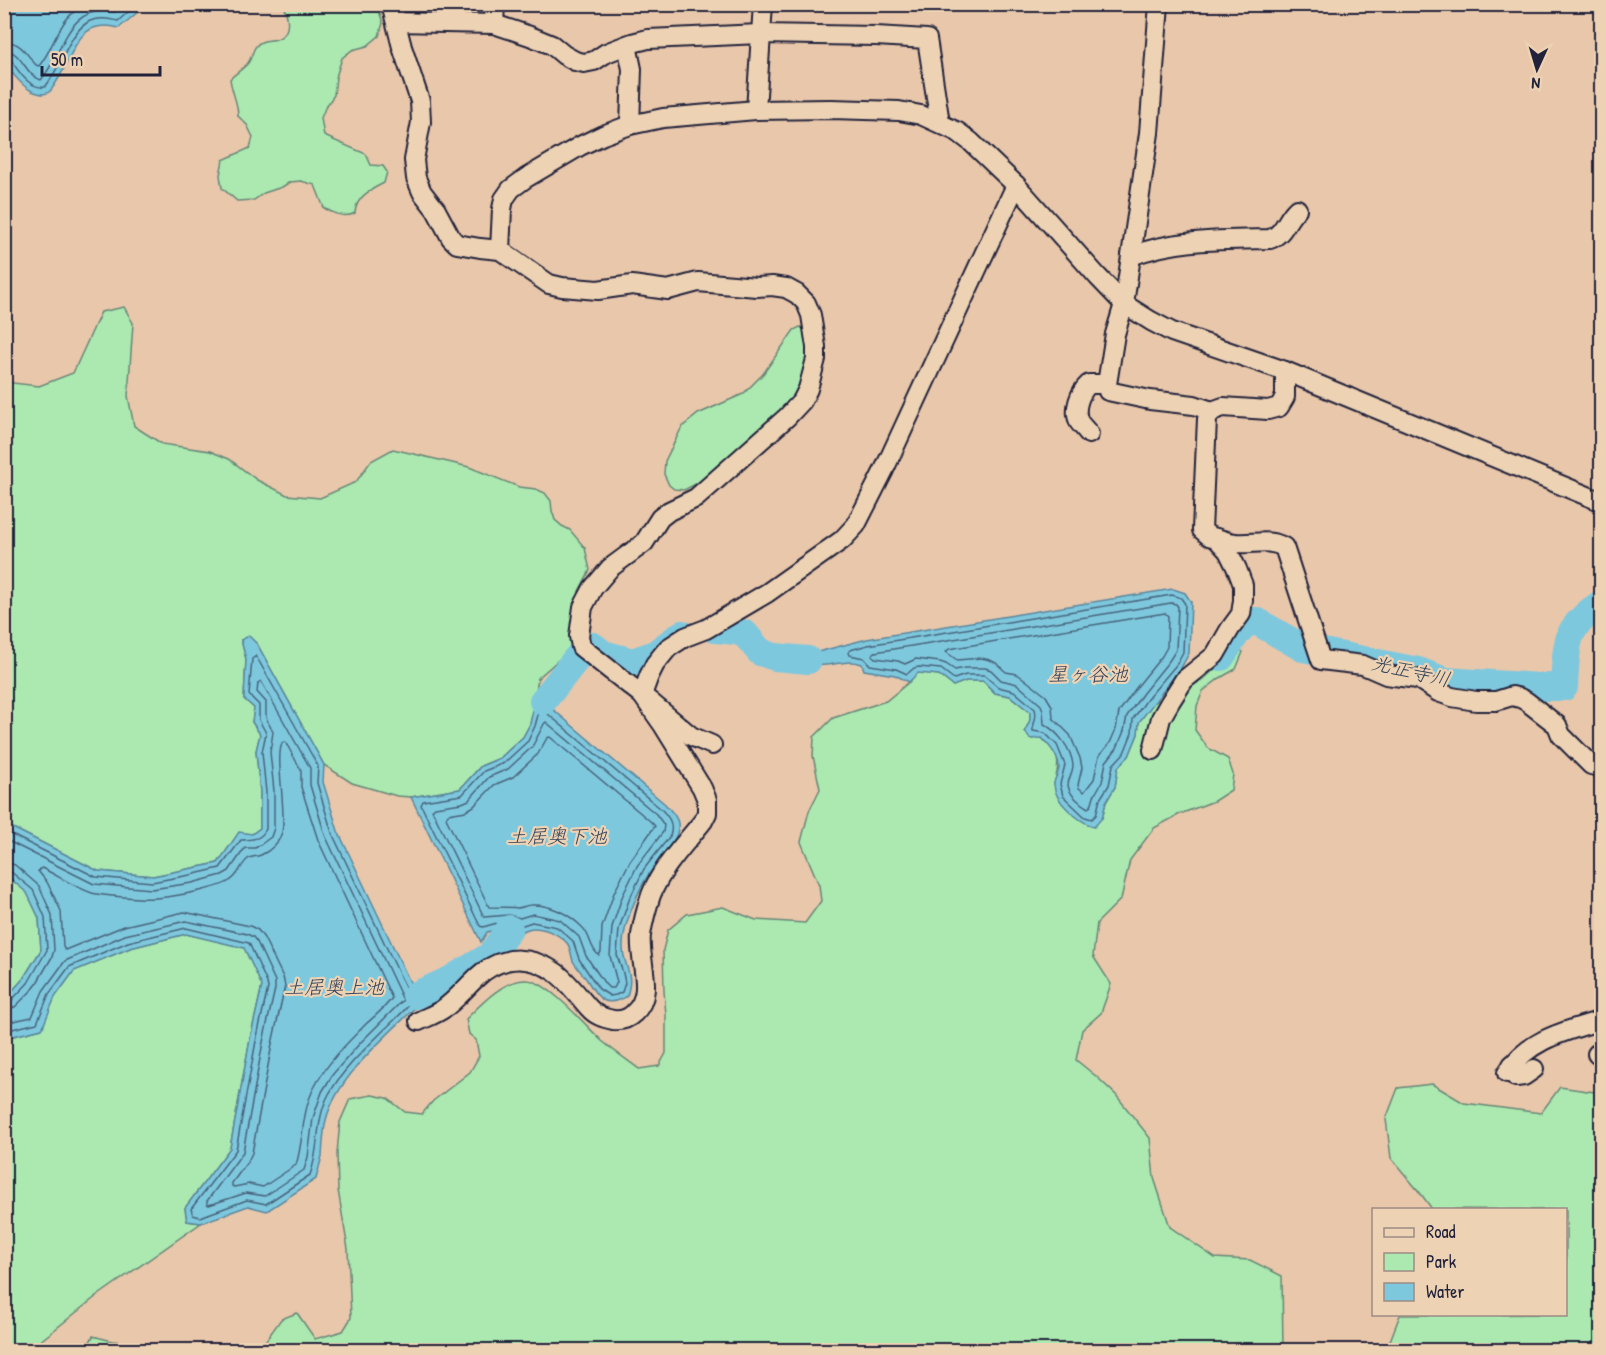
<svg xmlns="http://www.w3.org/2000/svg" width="1606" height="1355" viewBox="0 0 1606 1355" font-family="'Patrick Hand','Klee One',sans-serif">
<rect width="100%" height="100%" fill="#e9c7ab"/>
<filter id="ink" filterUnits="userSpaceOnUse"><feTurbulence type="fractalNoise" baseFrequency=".0167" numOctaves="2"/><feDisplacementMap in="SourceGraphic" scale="12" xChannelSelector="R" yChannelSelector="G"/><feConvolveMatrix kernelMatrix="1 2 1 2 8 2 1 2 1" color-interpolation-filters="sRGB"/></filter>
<g filter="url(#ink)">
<!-- green -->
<g fill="#abe9b0" stroke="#668676" stroke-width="1.5">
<path d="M282 5H377L383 23 379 36 367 46 352 50 342 58 336 77 334 95 325 108 321 118 324 136 366 154 371 165 383 166 387 172 384 183C370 190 356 197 355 213 345 219 333 213 324 208L315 185 301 181 290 182 282 187 264 193 254 200 237 201 222 188 220 175 223 160 250 148 253 137 247 125 238 116C238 103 232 93 230 79 236 73 243 69 248 63 252 58 252 51 256 46 263 38 271 42 279 38 292 32 288 13 282 5Z"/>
<polygon points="124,307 133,323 128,396 134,426 162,444 210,451 229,459 257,480 287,495 320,498 356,482 371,461 393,449 469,467 519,487 536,489 545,493 551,501 552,511 555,520 562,526 570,530 585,548 590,570 579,591 572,648 538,678 533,712 530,724 523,737 500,758 481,766 460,789 411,797 397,796 352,783 324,765 257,644 241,640 246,659 244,699 254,708 252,722 260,734 256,751 260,792 260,828 252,834 239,833 218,863 153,876 98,871 5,824 4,382 39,386 73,373 101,312"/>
<polygon points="800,327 806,330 809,342 807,366 798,391 785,411 713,475 684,490 674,489 669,485 664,474 665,461 682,427 698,414 743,394 763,374 794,330"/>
<path d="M1234 646 1243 652 1236 669 1220 678 1203 691 1197 706 1195 730 1208 748 1228 759 1233 774 1231 790 1214 801 1180 814 1154 828 1130 860 1121 899 1097 923 1093 956 1111 984 1101 1013 1082 1030 1076 1060 1097 1077 1116 1095 1150 1138 1154 1178 1170 1227 1215 1258 1250 1260 1282 1276 1283 1350H259L281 1319 297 1313 315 1339 343 1331 351 1318 348 1249 338 1190 337 1153 340 1122 350 1099 372 1095 387 1098 405 1112 422 1114 433 1101 470 1072 479 1056 476 1040 469 1034 466 1019C481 1004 504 979 527 980 548 981 586 1026 602 1041 614 1051 627 1060 639 1069L659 1066 666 1053V1015L664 991 663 950 668 930 687 914 723 907 756 920 805 923 821 901 819 885 801 842 809 811 820 789 813 756 814 737 833 718 886 701 909 682 917 672 939 675 953 686 966 681H983L995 693 1010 696 1030 712V720L1025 731 1030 739 1042 738C1059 755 1061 761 1054 784L1102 818 1106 802 1115 787 1118 767 1129 756 1138 734 1139 722 1153 702 1184 691 1204 679 1221 663Z"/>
<polygon points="4,874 27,892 39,918 41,950 23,979 5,999"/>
<polygon points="186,934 244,947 262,986 250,1039 230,1148 185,1208 187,1221 201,1223 93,1299 29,1350 5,1350 5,1038 41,1029 55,997 74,971 130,948"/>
<polygon points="1432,1084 1464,1103 1541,1113 1560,1087 1601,1093 1601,1350 1385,1350 1388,1346 1400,1315 1566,1314 1566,1210 1432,1209 1421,1194 1391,1158 1386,1119 1398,1088"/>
<polygon points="93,1336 112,1341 135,1343 149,1350 86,1350"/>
</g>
<!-- water -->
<g fill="#7ec8de" stroke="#59869d" stroke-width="1.5">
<path d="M4 5 5 4 146 5 119 28C77 17 75 53 57 81 55 84 52 90 49 92 44 96 37 93 32 91 23 87 7 69 5 60 4 56 4 50 4 46 4 32 4 18 4 5Z"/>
<path d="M1173 589 1185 593 1191 602 1189 653 1181 668 1139 722 1138 734 1129 756 1118 767 1115 787 1106 802 1102 818 1094 827C1079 821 1054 802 1054 784 1054 778 1060 772 1059 766 1058 755 1049 745 1042 738L1030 739 1025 731 1030 720V712L1010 696 995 693 983 681H966L953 686 939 675 918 673 909 682 895 675 864 670 862 664C859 663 855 662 852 662 838 661 820 671 808 660L809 656 814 653 867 639Z"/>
<path d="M249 636 257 644 324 765 323 782 338 831 420 1003C389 1034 337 1076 326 1120 323 1132 323 1144 322 1156 320 1164 318 1171 316 1179L267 1211 248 1206 201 1223 187 1221 185 1208 230 1148 250 1039 262 986 244 948 186 934 130 948 74 971 55 997 42 1029 5 1038V999L23 979 41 950 39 918 27 893 5 874V824L98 871 153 876 218 863 239 832 252 834 260 828V792L256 751 260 734 252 722 254 708 244 699 246 659 241 640Z"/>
<path d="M535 701H543L665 804C670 810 677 816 678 823 681 841 657 859 649 874 643 883 638 893 634 903 628 918 620 939 624 956 628 974 633 976 627 996 605 1009 598 999 587 980 583 974 577 968 573 961 571 955 571 948 567 943 559 934 545 928 533 928 529 928 524 931 520 932 508 928 499 928 487 932L481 942 411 797 460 789 481 766 500 758 523 737 530 724Z"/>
</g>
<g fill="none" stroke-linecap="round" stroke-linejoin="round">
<!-- shore -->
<g stroke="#47647c" stroke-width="1.5">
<path d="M4 41C22 42 26 54 36 65L39 66C57 44 57 17 87 4"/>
<path d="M4 50C23 51 24 75 41 80 65 52 66 3 115 12L125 4"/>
<path d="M4 58 11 60C19 72 29 89 45 87 61 69 68 32 90 21 99 17 109 19 118 21L137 4"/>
<path d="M1172 595 1181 598 1185 604 1183 652 1176 665 1148 698 1133 719 1132 733 1124 753 1113 765 1109 785 1100 799 1096 815 1092 819 1085 817 1063 796 1060 784 1065 765 1057 745 1045 733 1033 731C1032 724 1038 719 1035 709L1014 691 998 687 984 675H966L954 679 941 669 919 667 914 668 907 674 896 669 870 665 864 658 850 655 848 653 850 650 868 645Z"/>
<path d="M1171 603 1176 604 1178 607 1176 650 1169 661 1143 693 1127 716 1124 731 1117 748 1106 762 1102 782 1094 796 1091 806 1088 808C1081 804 1068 794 1068 784 1069 777 1073 772 1073 765 1071 748 1058 732 1044 724L1043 710 1041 705 1017 684 1001 680 991 670 985 668H965L955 670 946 664 940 662 916 659 905 664 898 661 875 658 872 655 875 652Z"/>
<polygon points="1165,613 1168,616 1167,647 1162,656 1136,688 1119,712 1116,729 1110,743 1099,756 1094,779 1084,792 1079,788 1078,785 1082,768 1080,758 1070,735 1053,718 1052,706 1046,696 1023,678 1017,674 1006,672 996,663 990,660 981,658 957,660 946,652 949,649"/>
<path d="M542 709 661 809C669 817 674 824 670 836L644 869 629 900 619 929 617 955 623 973 625 983 622 992 616 995 610 996 599 989 579 959 573 941 557 927 532 922 520 926 510 923H497L483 927 480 926 421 805 423 801 462 795 484 771 504 763 528 741 535 726 539 711Z"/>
<polygon points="546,722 656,814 664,825 663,832 637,866 622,897 612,927 610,956 617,982 614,988 609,988 605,984 586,956 579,937 560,920 533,914 520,918 509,915 484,917 432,810 435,807 462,803 469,800 489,777 508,769 532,747 544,724"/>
<path d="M550 737 650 821 655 826 630 861 614 893 602 927 601 952 599 955C590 950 591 935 582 927 569 914 550 904 531 905 526 905 522 908 517 908 508 907 498 907 489 907L446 818 448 814 466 811 474 806 494 785 513 777 538 754 547 738Z"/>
<path d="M283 742 286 743 301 770V787L318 840 392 998C385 1008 375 1016 366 1024 347 1043 326 1064 314 1088 301 1113 304 1140 296 1165L263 1187 249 1184 234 1187 232 1186V1183L248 1161 252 1153 272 1044 285 986 283 977 264 938 258 930 250 926 184 912 124 926 65 950 63 947 61 911 47 882 38 871 40 869 42 868C58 876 75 887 92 893 102 896 145 899 156 898 171 897 220 889 231 880 239 875 241 864 248 859 251 856 257 857 261 855 270 851 280 842 282 832 287 812 274 753 283 742Z"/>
<path d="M4 831 96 877 152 882 190 875 220 868 241 840C252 839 260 841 266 829V792L262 752 266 733 259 720V705L249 695 252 659 256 656 318 766 317 783 332 833 412 1001C405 1011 395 1019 386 1028 366 1048 343 1069 329 1094 315 1119 320 1149 310 1175L266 1204 247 1200 200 1217 193 1215 191 1209 236 1150 256 1041 268 988 267 983 249 943 186 928 128 942 69 967 49 994 37 1023 4 1031"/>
<polyline points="4,839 94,884 152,889 192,883 222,875 229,871 245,848 255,848 260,845 271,837 274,828 274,791 270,752 273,732 266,718 266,702 257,692 258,683 261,681 310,768 310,785 325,835 403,1000 360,1043 333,1074 322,1092 313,1118 308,1157 304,1170 265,1196 246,1193 209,1205 207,1204 207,1201 243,1152 263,1042 275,989 275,981 257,942 253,937 247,934 186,921 125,935 65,961 43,991 32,1017 4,1023"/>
<polyline points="4,862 15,865 39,886 52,915 54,950 52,957 34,988 15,1007 4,1010"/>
<polyline points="4,870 10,871 33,890 45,917 47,950 28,983 11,1001 4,1003"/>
</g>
<!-- river -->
<g stroke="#7ec8de" stroke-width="28">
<polyline points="715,629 736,631 745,634 760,652 775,657 808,660"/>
<path d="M1221 657 1236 634 1245 624 1256 621 1303 648 1418 671 1445 681 1539 687H1564C1565 672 1565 642 1573 630 1580 619 1591 610 1602 603"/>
<polyline points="543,701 577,658 593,646 603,654 633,662 655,654 682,634"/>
<polyline points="416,995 450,980 490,956 509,929"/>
</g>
<!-- minor casing -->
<g stroke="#22223b" stroke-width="22">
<g id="minor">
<polyline points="391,4 402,47 420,101 421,122 414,160 416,178 422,192 436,210 451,238 457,244 480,248 500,250 549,284 562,287 598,290 632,285 668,290 698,282 757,287 772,286 786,288 797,294 806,303 811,315 816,347 816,359 808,389 802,401 787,417 696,498 669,511 660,518 644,543 610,568 593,588 583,607 579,636 581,647 642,695 691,736 712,745"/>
<polyline points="1159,4 1149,133 1124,304 1115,334 1107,384 1108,391 1150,400 1194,405 1212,411"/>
<polyline points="396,22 494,24 530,36 552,45 564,55 575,61 584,63 594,61 606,53 632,43 648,39 671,38 760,34 876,36 927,39 940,123"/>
<polyline points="494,24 495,4"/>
<polyline points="627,45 632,69 630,125"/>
<polyline points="756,110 763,4"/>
<polyline points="500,250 502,209 504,199 511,189 526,178 580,146 603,135 630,125 663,118 756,110 831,109 899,111 921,115 958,132 971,142 1016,185 1098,277 1124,304 1151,321 1172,332 1285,371 1602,502"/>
<path d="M1131 256C1175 239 1223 240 1270 239 1284 234 1286 219 1297 209"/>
<path d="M1089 434C1086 430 1082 426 1079 422 1073 409 1080 392 1089 384H1107"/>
<path d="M1216 538C1222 540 1229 542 1235 543 1252 545 1268 538 1284 547L1321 660 1363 665 1386 675 1418 679 1438 692 1452 697 1476 701H1496L1512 696 1520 698 1526 701 1557 725 1561 735 1591 765 1602 768"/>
<polyline points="1153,750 1161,718 1170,702 1184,680 1215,655 1230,629 1241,614 1243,600 1243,585 1237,569 1228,551 1216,538 1209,536 1202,530 1207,419 1212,411 1223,407 1268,410 1279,407 1285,397 1285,371"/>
<path d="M419 1021C427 1017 436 1014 443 1009 458 999 469 983 483 972 506 955 532 956 555 972 567 980 579 997 589 1008 596 1016 604 1018 613 1020 621 1021 628 1019 634 1013 656 993 638 961 641 935 643 922 647 907 651 895 662 867 685 844 703 821L707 813V800L702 788 663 725 642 695 649 676 655 664 668 648 685 637 706 629 767 593 842 540 856 525 884 470 1016 185"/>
<polyline points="1597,1054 1602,1054"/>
<polyline points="1512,1065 1513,1073 1516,1077 1524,1076 1534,1069"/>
<path d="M1507 1073C1528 1039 1566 1031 1602 1020"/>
</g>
</g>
<!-- minor -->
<use href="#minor" stroke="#edd3b4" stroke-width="18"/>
</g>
</g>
<g text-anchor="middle" stroke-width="4.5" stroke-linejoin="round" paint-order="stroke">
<!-- water labels -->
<g font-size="20" font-style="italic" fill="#34435c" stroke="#edd3b4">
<text transform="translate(1411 671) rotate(13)" y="7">光正寺川</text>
<text x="1088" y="681">星ヶ谷池</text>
<text x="557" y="843">土居奥下池</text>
<text x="334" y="994">土居奥上池</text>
</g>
</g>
<!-- margin -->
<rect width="1606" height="1355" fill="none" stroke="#edd3b4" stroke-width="24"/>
<rect x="12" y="12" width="1582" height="1331" fill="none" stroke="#22223b" stroke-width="2" filter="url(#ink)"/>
<!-- legend -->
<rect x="1372" y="1208" width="195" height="108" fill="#edd3b4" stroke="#9c8c84" stroke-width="1.5"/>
<rect x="1384" y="1228" width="30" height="9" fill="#edd3b4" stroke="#9c8c84" stroke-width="1.5"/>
<text x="1426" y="1238" font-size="18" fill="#22223b">Road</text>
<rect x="1384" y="1253" width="30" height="18" fill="#abe9b0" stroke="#9c8c84" stroke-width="1.5"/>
<text x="1426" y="1268" font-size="18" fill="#22223b">Park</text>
<rect x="1384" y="1283" width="30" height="18" fill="#7ec8de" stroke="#9c8c84" stroke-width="1.5"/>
<text x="1426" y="1298" font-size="18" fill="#22223b">Water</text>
<!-- north arrow -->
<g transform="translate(1537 69) rotate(184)" stroke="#edd3b4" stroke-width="4.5" paint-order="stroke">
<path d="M0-4.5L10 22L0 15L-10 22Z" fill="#22223b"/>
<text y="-9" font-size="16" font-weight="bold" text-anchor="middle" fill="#22223b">N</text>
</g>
<!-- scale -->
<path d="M42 66v9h118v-9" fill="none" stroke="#22223b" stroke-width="3"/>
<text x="51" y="66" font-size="18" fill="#22223b" stroke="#edd3b4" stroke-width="4.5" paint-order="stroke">50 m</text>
</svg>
